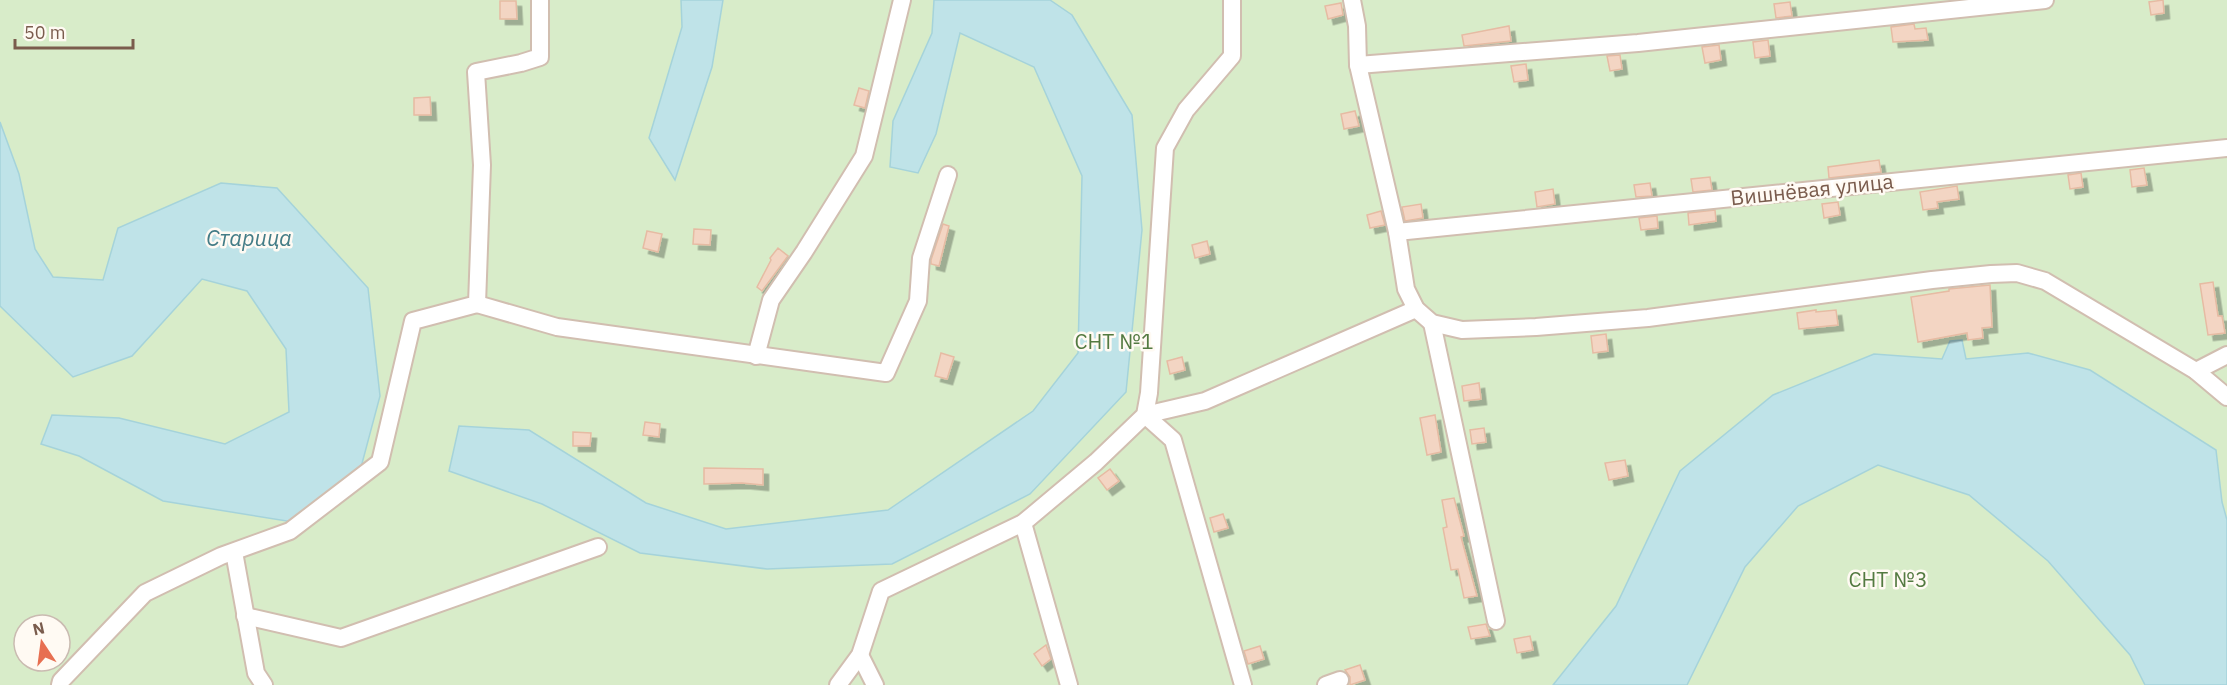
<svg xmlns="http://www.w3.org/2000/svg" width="2227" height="685" viewBox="0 0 2227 685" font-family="'IBM Plex Sans',sans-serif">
<defs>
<filter id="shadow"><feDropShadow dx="5.5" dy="5.5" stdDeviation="0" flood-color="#0004"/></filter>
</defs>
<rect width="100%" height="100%" fill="#fdf6ec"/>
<!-- green -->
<g fill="#d8ecc9" fill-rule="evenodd">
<path d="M0 0H2227V520L2222 502 2216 450 2090 370 2028 353 1966 359 1962 340 1950 341 1942 359 1874 354 1680 471 1616 606 1553 685H0V306L73 377 132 356 202 279 247 291 286 349 289 412 225 444 119 418 52 415 42 443 79 456 163 501 293 522 368 288 118 228 103 280 53 277 35 249 19 174 0 122ZM24 625H60V661H24Z"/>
<polygon points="1878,465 1969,495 2048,561 2130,655 2145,685 1687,685 1745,567 1798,506"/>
</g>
<!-- water -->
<g fill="#bfe3e8" stroke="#a5d3da" stroke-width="1.5">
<polygon points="681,0 723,0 712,67 675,180 649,138 682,27"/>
<polygon points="934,0 1050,0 1072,15 1132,115 1142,230 1126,392 1030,494 892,564 767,569 640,553 542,504 449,471 459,426 529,430 646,503 726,529 888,510 1033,411 1078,353 1082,176 1034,67 960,33 936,134 918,173 890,167 893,121 932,33"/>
<polygon points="0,122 19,174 35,249 53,277 103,280 118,228 221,183 277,188 368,288 380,396 360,471 293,522 163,501 79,456 41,444 52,415 119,418 225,444 289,412 286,349 247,291 202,279 132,356 73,377 0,306"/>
<polygon points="1962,340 1966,359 2028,353 2090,370 2216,450 2222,502 2227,520 2227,685 2145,685 2130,655 2048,561 1969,495 1878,465 1798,506 1745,567 1687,685 1553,685 1616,606 1680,471 1773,395 1874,354 1942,359 1950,341"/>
</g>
<!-- building -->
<g fill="#f3d5c3" stroke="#e6bba3" stroke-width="1.5" filter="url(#shadow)">
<polygon points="2163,0 2164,13 2151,15 2149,2"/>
<polygon points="500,1 516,1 517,19 500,19"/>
<polygon points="1790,2 1792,16 1776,18 1774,4"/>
<polygon points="1341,3 1343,15 1328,19 1325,6"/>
<polygon points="1914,24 1915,29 1926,28 1928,40 1893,42 1891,27"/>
<polygon points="1509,26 1511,41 1464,46 1462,35"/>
<polygon points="1768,40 1770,56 1755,58 1753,42"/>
<polygon points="1719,45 1721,60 1705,63 1702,47"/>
<polygon points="1620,55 1622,69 1610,71 1607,56"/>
<polygon points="1526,64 1528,80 1514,82 1511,66"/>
<polygon points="859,88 869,91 865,108 854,105"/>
<polygon points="430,97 431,115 414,115 414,98"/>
<polygon points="1355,111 1359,126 1344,129 1341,114"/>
<polygon points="1879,160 1881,172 1829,178 1828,167"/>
<polygon points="2144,168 2147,185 2132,187 2130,170"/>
<polygon points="2081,173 2083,187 2070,189 2068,175"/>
<polygon points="1710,177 1712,190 1693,192 1691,179"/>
<polygon points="1650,183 1652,196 1636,197 1634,185"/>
<polygon points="1957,186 1959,199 1937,202 1938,208 1923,210 1920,192"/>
<polygon points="1553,189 1555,204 1537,207 1535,192"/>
<polygon points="1838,202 1840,215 1824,218 1822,204"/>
<polygon points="1421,204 1423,218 1405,221 1402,207"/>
<polygon points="1715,210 1716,221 1689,225 1688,213"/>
<polygon points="1381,211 1385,225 1370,228 1367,215"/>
<polygon points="1657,216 1658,228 1641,230 1639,218"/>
<polygon points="943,224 949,226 939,266 931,264 931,260"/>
<polygon points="694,229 711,230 710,245 693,244"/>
<polygon points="647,231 662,234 658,252 643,248"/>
<polygon points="1207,241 1210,254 1195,258 1192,245"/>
<polygon points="778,248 788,256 762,291 757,287 771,260 770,258"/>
<polygon points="2213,282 2218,316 2222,316 2225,333 2208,335 2200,284"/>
<polygon points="1990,285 1992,327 1982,328 1983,338 1968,340 1967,333 1918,342 1911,297 1949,291 1949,289"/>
<polygon points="1816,310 1816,312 1836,310 1838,325 1799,329 1797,313"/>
<polygon points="1606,334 1608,351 1593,353 1591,336"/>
<polygon points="941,353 954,357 947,379 935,376"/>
<polygon points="1182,357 1185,370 1170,374 1167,361"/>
<polygon points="1479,383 1481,399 1464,401 1462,386"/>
<polygon points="1435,415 1441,452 1427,455 1420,418"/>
<polygon points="645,422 660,424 659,437 643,435"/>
<polygon points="1484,428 1486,442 1472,444 1470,430"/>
<polygon points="573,432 591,433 590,446 573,446"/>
<polygon points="1625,460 1628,476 1609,480 1605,463"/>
<polygon points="704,468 763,469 763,485 742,483 704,484"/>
<polygon points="1110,469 1119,481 1107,490 1098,478"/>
<polygon points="1454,498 1464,536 1461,537 1477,596 1464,598 1458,569 1451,570 1443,528 1447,527 1442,500"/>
<polygon points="1223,514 1228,528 1214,532 1210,518"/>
<polygon points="1486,624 1490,636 1471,639 1468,627"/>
<polygon points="1530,636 1533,650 1517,653 1514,639"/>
<polygon points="1046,645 1051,659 1042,666 1034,654"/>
<polygon points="1260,646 1264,659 1248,664 1244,651"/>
<polygon points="1360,665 1365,680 1350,685 1350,677 1345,670"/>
</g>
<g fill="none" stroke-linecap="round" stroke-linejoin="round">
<!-- minor casing -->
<g stroke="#d1beb0" stroke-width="20">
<g id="minor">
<polyline points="1352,0 1357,26 1358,65 1397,232 1406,289 1416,309 1432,323 1462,330 1536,327 1648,318 1932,280 1991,274 2017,273 2045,281 2196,371 2227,397"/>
<polyline points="1358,65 1638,43 2045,0"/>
<polyline points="1397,232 2227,148"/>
<polyline points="477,304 557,327 886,373 918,301 921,258 948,175"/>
<polyline points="1432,323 1496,621"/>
<polyline points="756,356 771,300 804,252 864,156 902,0"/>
<polyline points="2196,371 2227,355"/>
<polyline points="1145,415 1173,440 1243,685"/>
<polyline points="1145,415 1205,401 1416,309"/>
<polyline points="1023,523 1069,685"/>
<polyline points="234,552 256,673 264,685"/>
<polyline points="245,616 341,638 598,547"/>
<polyline points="860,655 875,685"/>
<polyline points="60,685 61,681 145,593 221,556 290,531 380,462 413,321 477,304 482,165 476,72 521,63 540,57 540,0"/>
<polyline points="838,685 860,655 881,591 1023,523 1096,462 1145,415 1149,393 1165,148 1186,110 1232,56 1232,0"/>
<polyline points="1326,685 1340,680"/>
</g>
</g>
<!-- minor -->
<use href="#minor" stroke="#fff" stroke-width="16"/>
</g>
<g text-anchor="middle" stroke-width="5" stroke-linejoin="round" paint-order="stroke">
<!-- street labels -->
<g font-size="21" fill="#7a5c4d" stroke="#fffaf3">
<text transform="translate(1812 190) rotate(-6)" y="7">Вишнёвая улица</text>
</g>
<!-- park labels -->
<g font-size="21" fill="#537a41" stroke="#fffaf3">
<text x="1114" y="349">СНТ №1</text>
<text x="1888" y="587">СНТ №3</text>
</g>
<!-- water labels -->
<g font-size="22" font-style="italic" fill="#437c86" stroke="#fffaf3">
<text x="249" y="246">Старица</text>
</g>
</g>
<!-- north arrow -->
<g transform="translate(42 643) rotate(347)"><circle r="28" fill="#fffaf3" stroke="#cabbb1" stroke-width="1.5"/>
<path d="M0-4.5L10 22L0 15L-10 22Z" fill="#e76f51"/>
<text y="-9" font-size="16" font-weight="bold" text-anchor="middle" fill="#7a5c4d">N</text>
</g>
<!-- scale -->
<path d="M15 39v9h118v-9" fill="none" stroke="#7a5c4d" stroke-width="3"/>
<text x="24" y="39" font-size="18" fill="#7a5c4d" stroke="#fffaf3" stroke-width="4.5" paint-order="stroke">50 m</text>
</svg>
